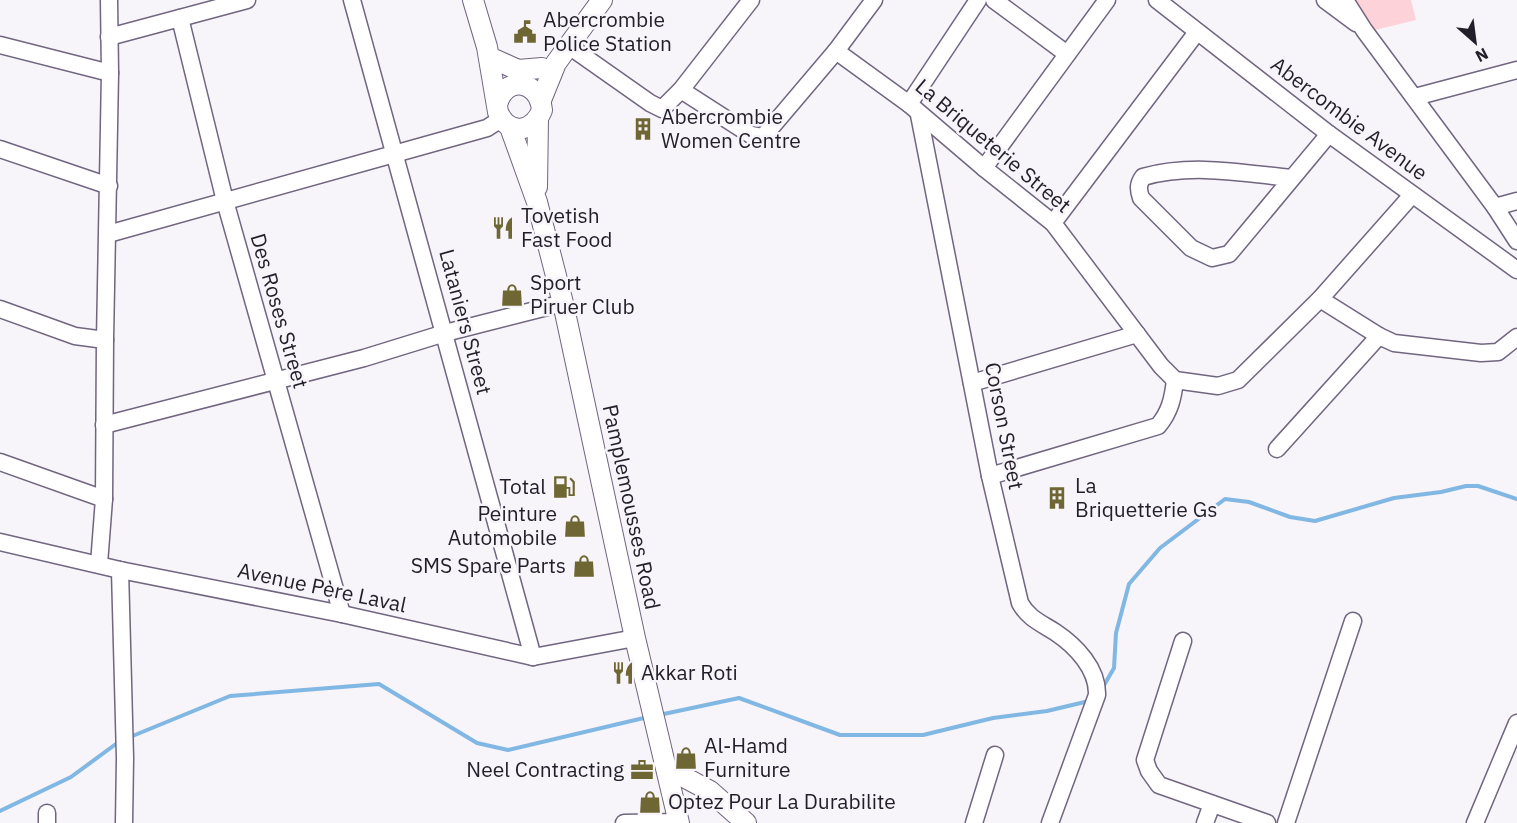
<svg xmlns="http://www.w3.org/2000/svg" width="1517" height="823" viewBox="0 0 1517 823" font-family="'IBM Plex Sans',sans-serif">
<rect width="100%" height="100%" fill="#f7f4fa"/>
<!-- green -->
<polygon fill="#fdd2d9" points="1355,0 1411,0 1416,20 1375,30"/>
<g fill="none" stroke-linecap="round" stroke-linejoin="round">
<!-- stream -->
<g stroke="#81b7e3" stroke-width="4">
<polyline points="1103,687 1114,668 1116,633 1129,584 1160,548 1225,499 1249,502 1290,517 1315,521 1394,498 1441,492 1466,486 1478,486 1517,499"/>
<polyline points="659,715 739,698 840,735 923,735 993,718 1047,711 1089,701"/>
<polyline points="130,737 230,696 379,684 477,743 508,750 648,717"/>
<polyline points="0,811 71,777 120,741"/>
</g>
<!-- minor casing -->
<g stroke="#71657f" stroke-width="19">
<g id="minor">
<polyline points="352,0 533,657"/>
<polyline points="994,0 1067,54"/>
<polyline points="1157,0 1329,134 1517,270"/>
<polyline points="1325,0 1356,23"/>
<polyline points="1345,0 1364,30 1495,207 1517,241"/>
<polyline points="180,18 225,201 342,614"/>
<polyline points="109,37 247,0"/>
<polyline points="0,45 110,73"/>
<polyline points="569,46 650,103 662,109 681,90 751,0"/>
<polyline points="836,51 909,104 984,168 1053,223 1161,366 1175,380 1218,386 1238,380 1320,299 1412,195"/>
<polyline points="681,90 751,135 763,137 836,51 874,0"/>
<polyline points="1415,97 1517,70"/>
<polyline points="909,104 978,0"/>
<path d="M919 115 990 476 1020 603C1028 618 1041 623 1055 632 1076 646 1098 669 1097 695L1050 823"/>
<polyline points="0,149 109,186"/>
<polyline points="984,168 1107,0"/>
<path d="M1291 178C1242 173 1192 163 1143 177 1138 184 1138 189 1141 198L1191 248 1212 258 1229 254 1329 134"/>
<polyline points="1495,207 1517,201"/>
<polyline points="1053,223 1197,32"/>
<polyline points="108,234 487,128 501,119"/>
<polyline points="1320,299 1379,336 1394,343 1481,353 1498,352 1517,337"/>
<polyline points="0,309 75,336 105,340"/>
<polyline points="972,383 1137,334"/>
<polyline points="104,425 364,358 445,333 563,303"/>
<polyline points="1277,449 1379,336"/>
<polyline points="0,462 104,499"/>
<path d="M990 476 1158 426C1170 412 1173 398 1175 380"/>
<polyline points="0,542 120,570 342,614 533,657 635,638"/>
<polyline points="99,564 104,499 105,340 110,73 109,0"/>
<polyline points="120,570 125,758 124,823"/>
<polyline points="1183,641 1145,760 1149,771 1159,785 1267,823"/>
<polyline points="47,813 47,823"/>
<polyline points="624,823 679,822"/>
<polyline points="974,823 995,755"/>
<polyline points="1205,823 1212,804"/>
<polyline points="1286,823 1353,621"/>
<polyline points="1475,823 1517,723"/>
</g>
</g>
<!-- major casing -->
<g stroke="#71657f" stroke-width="22">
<g id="major">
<path d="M473 0 487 47 498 112C508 136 533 133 542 110 539 79 504 75 497 105"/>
<polyline points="496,60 518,70 542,68"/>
<polyline points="541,100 556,63 602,0"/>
<polyline points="510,127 537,202 563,303 635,638 679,823"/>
<polyline points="537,187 538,119"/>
<polyline points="667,768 710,791 746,823"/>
</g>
</g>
<!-- minor -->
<use href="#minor" stroke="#fff" stroke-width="16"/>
<!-- major -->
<use href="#major" stroke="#fff" stroke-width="20"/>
</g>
<!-- icons -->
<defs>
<g id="civic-bare" transform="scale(1.8)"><path d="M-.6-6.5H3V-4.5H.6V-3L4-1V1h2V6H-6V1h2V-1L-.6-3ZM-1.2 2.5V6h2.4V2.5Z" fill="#6f6733" stroke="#f7f4fa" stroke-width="2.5" paint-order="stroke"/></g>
<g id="building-bare" transform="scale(1.8)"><path d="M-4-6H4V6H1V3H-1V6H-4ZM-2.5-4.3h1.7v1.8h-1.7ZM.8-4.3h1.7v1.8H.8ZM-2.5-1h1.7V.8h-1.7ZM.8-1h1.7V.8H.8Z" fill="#6f6733" stroke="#f7f4fa" stroke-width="2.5" paint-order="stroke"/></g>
<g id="restaurant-bare" transform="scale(1.8)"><path d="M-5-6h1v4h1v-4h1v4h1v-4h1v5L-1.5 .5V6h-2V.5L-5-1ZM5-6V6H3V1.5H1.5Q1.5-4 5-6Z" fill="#6f6733" stroke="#f7f4fa" stroke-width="2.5" paint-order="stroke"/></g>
<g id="shop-bare" transform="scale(1.8)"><path d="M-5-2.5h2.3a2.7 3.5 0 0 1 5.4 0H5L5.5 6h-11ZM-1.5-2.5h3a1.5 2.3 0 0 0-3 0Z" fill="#6f6733" stroke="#f7f4fa" stroke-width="2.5" paint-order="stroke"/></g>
<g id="fuel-bare" transform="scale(1.8)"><path d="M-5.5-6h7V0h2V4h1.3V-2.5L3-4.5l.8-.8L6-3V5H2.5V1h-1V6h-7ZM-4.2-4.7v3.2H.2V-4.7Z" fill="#6f6733" stroke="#f7f4fa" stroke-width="2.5" paint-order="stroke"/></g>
<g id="office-bare" transform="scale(1.8)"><path d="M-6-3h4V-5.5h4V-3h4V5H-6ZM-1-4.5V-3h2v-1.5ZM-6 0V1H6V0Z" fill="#6f6733" stroke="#f7f4fa" stroke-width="2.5" paint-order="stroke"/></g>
</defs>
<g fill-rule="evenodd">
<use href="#civic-bare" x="525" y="32"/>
<use href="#building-bare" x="643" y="129"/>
<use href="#restaurant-bare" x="503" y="228"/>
<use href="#shop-bare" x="512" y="295"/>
<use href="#fuel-bare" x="564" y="487"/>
<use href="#building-bare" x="1057" y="498"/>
<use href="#shop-bare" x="575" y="526"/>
<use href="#shop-bare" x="584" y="566"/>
<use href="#restaurant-bare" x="623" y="673"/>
<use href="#shop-bare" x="686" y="758"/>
<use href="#office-bare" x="642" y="770"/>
<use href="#shop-bare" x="650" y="802"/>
</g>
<g text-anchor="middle" stroke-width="5" stroke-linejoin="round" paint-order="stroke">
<!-- poi labels -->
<g font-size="21" fill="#231e29" stroke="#f7f4fa" text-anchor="start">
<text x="543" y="27">Abercrombie<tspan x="543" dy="24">Police Station</tspan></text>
<text x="661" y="124">Abercrombie<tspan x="661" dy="24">Women Centre</tspan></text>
<text x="521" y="223">Tovetish<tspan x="521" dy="24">Fast Food</tspan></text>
<text x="530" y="290">Sport<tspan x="530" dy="24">Piruer Club</tspan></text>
<text x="1075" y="493">La<tspan x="1075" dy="24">Briquetterie Gs</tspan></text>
<text x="546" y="494" text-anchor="end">Total</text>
<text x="557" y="521" text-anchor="end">Peinture<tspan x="557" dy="24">Automobile</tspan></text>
<text x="566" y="573" text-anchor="end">SMS Spare Parts</text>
<text x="641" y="680">Akkar Roti</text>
<text x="704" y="753">Al-Hamd<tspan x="704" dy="24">Furniture</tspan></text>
<text x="624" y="777" text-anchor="end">Neel Contracting</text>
<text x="668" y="809">Optez Pour La Durabilite</text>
</g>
<!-- street labels -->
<g font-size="21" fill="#231e29" stroke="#f7f4fa">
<text transform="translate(1349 119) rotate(37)" y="7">Abercombie Avenue</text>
<text transform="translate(993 146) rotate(40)" y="7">La Briqueterie Street</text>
<text transform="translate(279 311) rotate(74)" y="7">Des Roses Street</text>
<text transform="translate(465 322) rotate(75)" y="7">Lataniers Street</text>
<text transform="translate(1004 426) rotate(79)" y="7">Corson Street</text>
<text transform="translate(631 507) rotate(78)" y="7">Pamplemousses Road</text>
<text transform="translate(322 588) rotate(12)" y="7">Avenue Père Laval</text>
</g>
</g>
<!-- north arrow -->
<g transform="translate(1475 42) rotate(152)" stroke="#f7f4fa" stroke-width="4.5" paint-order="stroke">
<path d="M0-4.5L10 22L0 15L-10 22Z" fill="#231e29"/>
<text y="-9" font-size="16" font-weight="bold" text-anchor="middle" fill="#231e29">N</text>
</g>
</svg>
